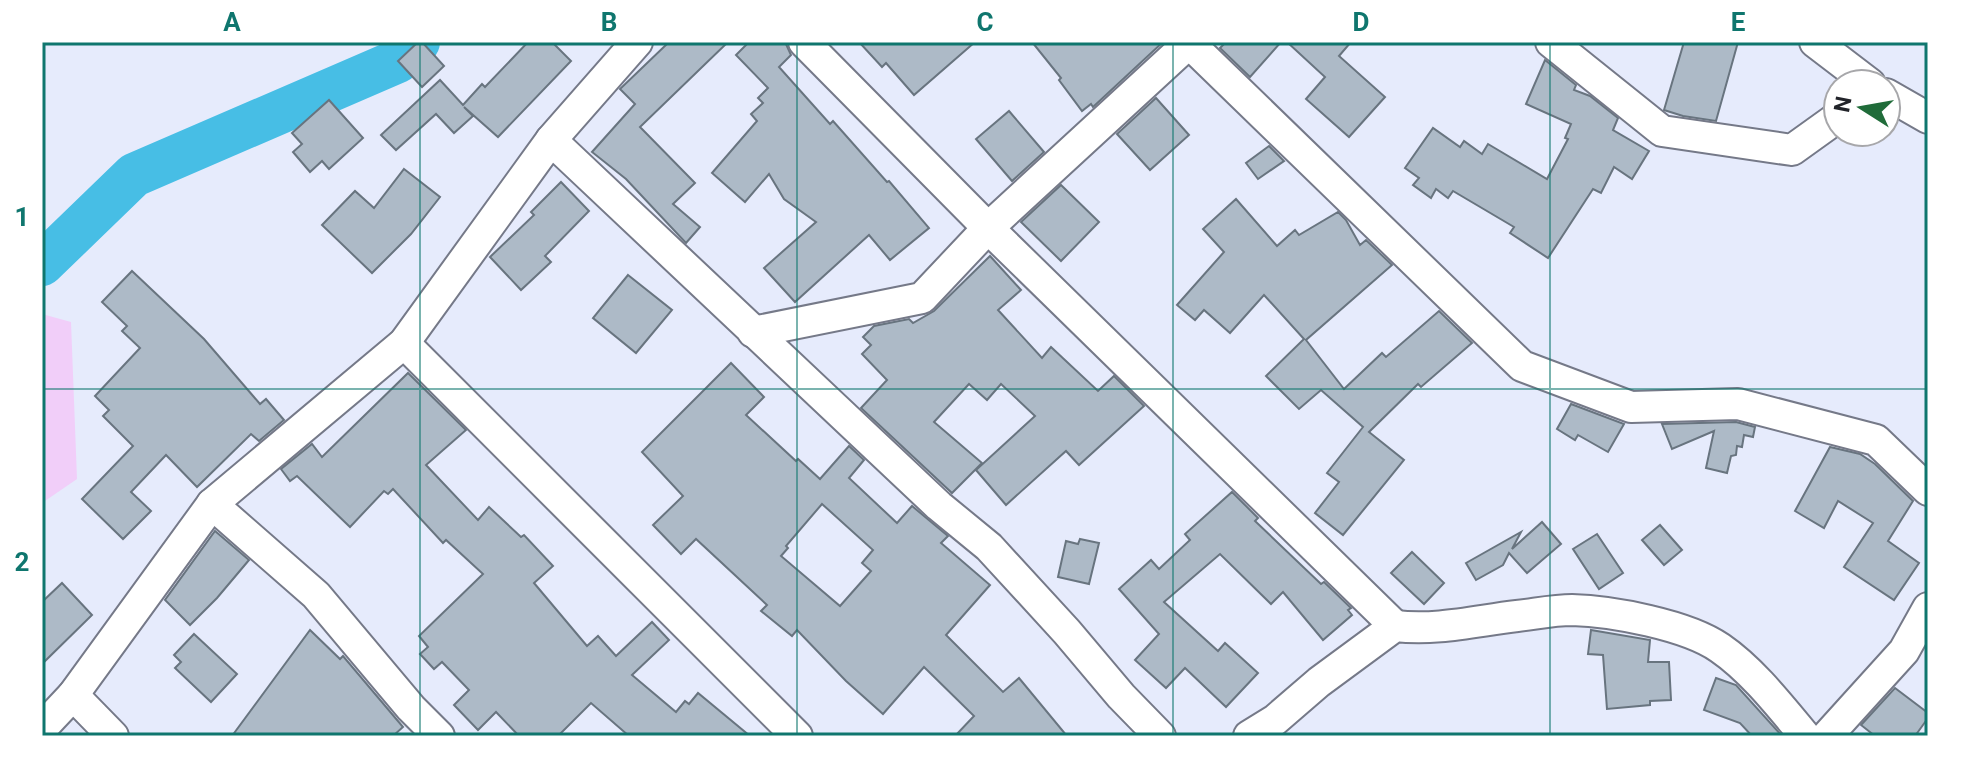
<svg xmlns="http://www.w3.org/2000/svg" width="1970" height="778" viewBox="0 0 1970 778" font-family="Roboto,sans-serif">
<rect width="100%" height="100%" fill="#e6ebfc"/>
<!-- green -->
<polygon fill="#f1cef9" points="42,314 71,322 77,479 42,503"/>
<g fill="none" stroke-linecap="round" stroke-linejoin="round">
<!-- river -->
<polyline stroke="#47bee5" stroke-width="44" points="42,264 134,175 398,61 418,42"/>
</g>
<!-- building -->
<g fill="#adbac7" stroke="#68747f" stroke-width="2" fill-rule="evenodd">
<polygon points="418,42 422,42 444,66 422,87 398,61"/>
<polygon points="528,42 552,42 571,61 498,137 464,107 473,116 454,133 436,114 396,150 381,135 440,80 463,105 482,84 485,87"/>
<polygon points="669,42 728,42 640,127 695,183 673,204 700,227 686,243 626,179 592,152 635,104 620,89"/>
<polygon points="749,42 784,42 786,44 791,55 779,67 830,124 833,121 887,182 889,181 929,228 890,260 869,235 795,302 764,268 816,222 784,199 769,174 745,202 712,173 757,121 751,114 763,103 758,98 768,88 736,55"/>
<polygon points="859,42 975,42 914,95 886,63 882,67"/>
<polygon points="1032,42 1163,42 1093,107 1091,104 1082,111 1059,80 1061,78"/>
<polygon points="1226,42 1281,42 1250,77 1220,48"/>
<polygon points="1287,42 1351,42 1339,56 1385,97 1349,137 1306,99 1325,77"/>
<polygon points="1684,42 1738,42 1716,121 1683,116 1664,110"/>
<polygon points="1545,60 1576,85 1574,90 1590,96 1618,118 1613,130 1649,151 1632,179 1614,167 1601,193 1593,189 1548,258 1510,233 1514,227 1453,191 1448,198 1436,189 1431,198 1413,185 1419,178 1405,168 1433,128 1460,147 1464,141 1482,154 1488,144 1547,179 1568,139 1565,138 1571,124 1526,104"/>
<polygon points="1156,98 1189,135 1150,170 1117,134"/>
<polygon points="329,100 363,138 329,169 322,161 310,172 293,152 302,144 292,133"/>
<polygon points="1009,111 1044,152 1012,181 976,139"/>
<polygon points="1269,146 1284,161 1258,179 1246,163"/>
<polygon points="404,169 440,197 411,234 372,273 322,225 355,191 374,208"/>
<polygon points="561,182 589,211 545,256 551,262 521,290 490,257 534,215 531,212"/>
<polygon points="1061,185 1099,222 1061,261 1021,222"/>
<polygon points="1236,199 1277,246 1295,230 1299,235 1338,212 1346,220 1360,245 1366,240 1392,265 1306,340 1344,389 1382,353 1386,357 1439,311 1472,343 1421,387 1418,384 1369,432 1404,460 1343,535 1315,513 1339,482 1327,473 1363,427 1321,390 1299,409 1266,376 1304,339 1264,295 1230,333 1204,310 1195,320 1177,305 1224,252 1203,229"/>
<polygon points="990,256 1021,290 998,310 1042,358 1051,347 1098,391 1114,376 1144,406 1079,465 1066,451 1006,505 976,470 1035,416 1001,384 987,400 969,384 934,422 982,463 952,493 861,408 887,380 862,354 871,345 863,337 874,326 909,319 913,323 934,311"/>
<polygon points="132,271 204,339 260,404 266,399 284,420 259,441 251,434 197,487 166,455 131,492 151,511 123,539 82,499 133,446 103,416 109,410 95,396 140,348 122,331 127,326 102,302"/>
<polygon points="628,275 672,310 636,353 593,318"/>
<path d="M731 363 764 397 746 415 796 461 798 459 820 479 849 446 864 460 849 478 897 523 912 506 948 536 941 543 990 585 946 635 1003 692 1019 678 1067 736H955L974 716 924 667 883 714 846 681 797 630 792 636 761 611 767 605 696 539 681 554 653 525 683 496 642 452ZM822 504 873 550 862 563 871 571 840 606 781 556 788 548 786 546Z"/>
<polygon points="408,373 466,430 426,465 478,520 489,507 521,537 524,535 553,566 534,583 587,646 598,636 616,656 652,622 669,640 632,675 676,712 685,701 689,704 698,693 750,736 629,736 591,703 558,736 519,736 496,712 478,730 454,705 469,690 442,662 434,669 420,654 428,647 419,636 483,574 446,540 443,543 393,489 388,494 384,491 350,527 297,476 290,481 281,469 312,444 322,457"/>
<polygon points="1571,404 1624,424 1608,452 1578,435 1575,440 1557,429"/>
<polygon points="1736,422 1755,427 1753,437 1744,435 1742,447 1737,446 1736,455 1731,456 1727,473 1706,468 1714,431 1672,449 1662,424"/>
<polygon points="1830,447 1860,454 1875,464 1913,501 1888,541 1919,563 1894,600 1844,567 1873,523 1838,501 1824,528 1795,511"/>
<polygon points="1232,492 1258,518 1255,521 1321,584 1324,582 1351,608 1348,610 1352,615 1323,640 1283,592 1271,604 1220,554 1164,602 1218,651 1225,643 1258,673 1226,707 1185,668 1166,688 1135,660 1159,634 1119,589 1151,560 1159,569 1190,540 1185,534"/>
<polygon points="1542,522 1561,544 1527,573 1509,553 1503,565 1476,580 1466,563 1521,532 1512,549"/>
<polygon points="1660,525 1682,550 1664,565 1642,540"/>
<polygon points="215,531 249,560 217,598 190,625 165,600"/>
<polygon points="1597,534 1623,573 1599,589 1573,549"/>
<polygon points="1080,539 1099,543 1089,584 1058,577 1066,541 1078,544"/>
<polygon points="1412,552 1444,583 1424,604 1391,573"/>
<polygon points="62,583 92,615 42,664 42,602"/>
<polygon points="310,630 340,659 343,656 403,727 393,736 232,736"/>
<polygon points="1591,630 1650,640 1648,662 1669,662 1671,700 1650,701 1650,705 1607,709 1603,655 1588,654"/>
<polygon points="194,634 237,674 211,702 175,668 181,662 174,655"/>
<polygon points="1716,678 1736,685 1782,736 1752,736 1740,723 1704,710"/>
<polygon points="1895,688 1928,713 1928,718 1915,736 1875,736 1861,725"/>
</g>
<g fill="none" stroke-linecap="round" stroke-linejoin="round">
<!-- minor casing -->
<g stroke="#757988" stroke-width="34">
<g id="minor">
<polyline points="804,42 988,228 1395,626"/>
<polyline points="1188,42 1522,366 1631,407 1738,404 1876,440 1928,490"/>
<polyline points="1551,42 1662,131 1792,150 1838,117"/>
<polyline points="1815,42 1870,84"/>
<polyline points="1886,94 1928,118"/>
<polyline points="551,140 939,506 989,547 1067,632 1121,696 1160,736"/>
<polyline points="753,332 922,298 988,228 1190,42"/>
<polyline points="404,343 797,736"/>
<polyline points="212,504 316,595 411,708 439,736"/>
<polyline points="73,695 113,736"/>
<polyline points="42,728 73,695 212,504 404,343 551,140 637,42"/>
<path d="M1249 736 1275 720 1319 682 1395 626C1437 631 1475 621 1517 616 1535 614 1554 610 1572 610 1612 611 1687 625 1720 648 1752 670 1780 706 1805 736"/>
<polyline points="1827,736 1904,651 1928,608"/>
</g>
</g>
<!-- minor -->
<use href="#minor" stroke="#fff" stroke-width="30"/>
</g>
<!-- grid -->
<path fill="none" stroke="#0f766e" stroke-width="2" stroke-opacity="0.55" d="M420 42V736M797 42V736M1173 42V736M1550 42V736M42 389H1928"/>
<!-- border -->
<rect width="1970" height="778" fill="none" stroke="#ffffff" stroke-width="88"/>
<!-- north arrow -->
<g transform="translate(1862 108) rotate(281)"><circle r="38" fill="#ffffff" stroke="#a7a7aa" stroke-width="2"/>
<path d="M0-6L14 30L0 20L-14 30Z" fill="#206c3a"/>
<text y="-12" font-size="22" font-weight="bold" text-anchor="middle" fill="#22242a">N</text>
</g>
<rect x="44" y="44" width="1882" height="690" fill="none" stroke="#0f766e" stroke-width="3"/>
<g font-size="26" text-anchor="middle" font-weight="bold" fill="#0f766e">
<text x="232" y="31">A</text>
<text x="609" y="31">B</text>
<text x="985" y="31">C</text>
<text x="1361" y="31">D</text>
<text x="1738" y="31">E</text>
<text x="22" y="226">1</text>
<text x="22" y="571">2</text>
</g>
</svg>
